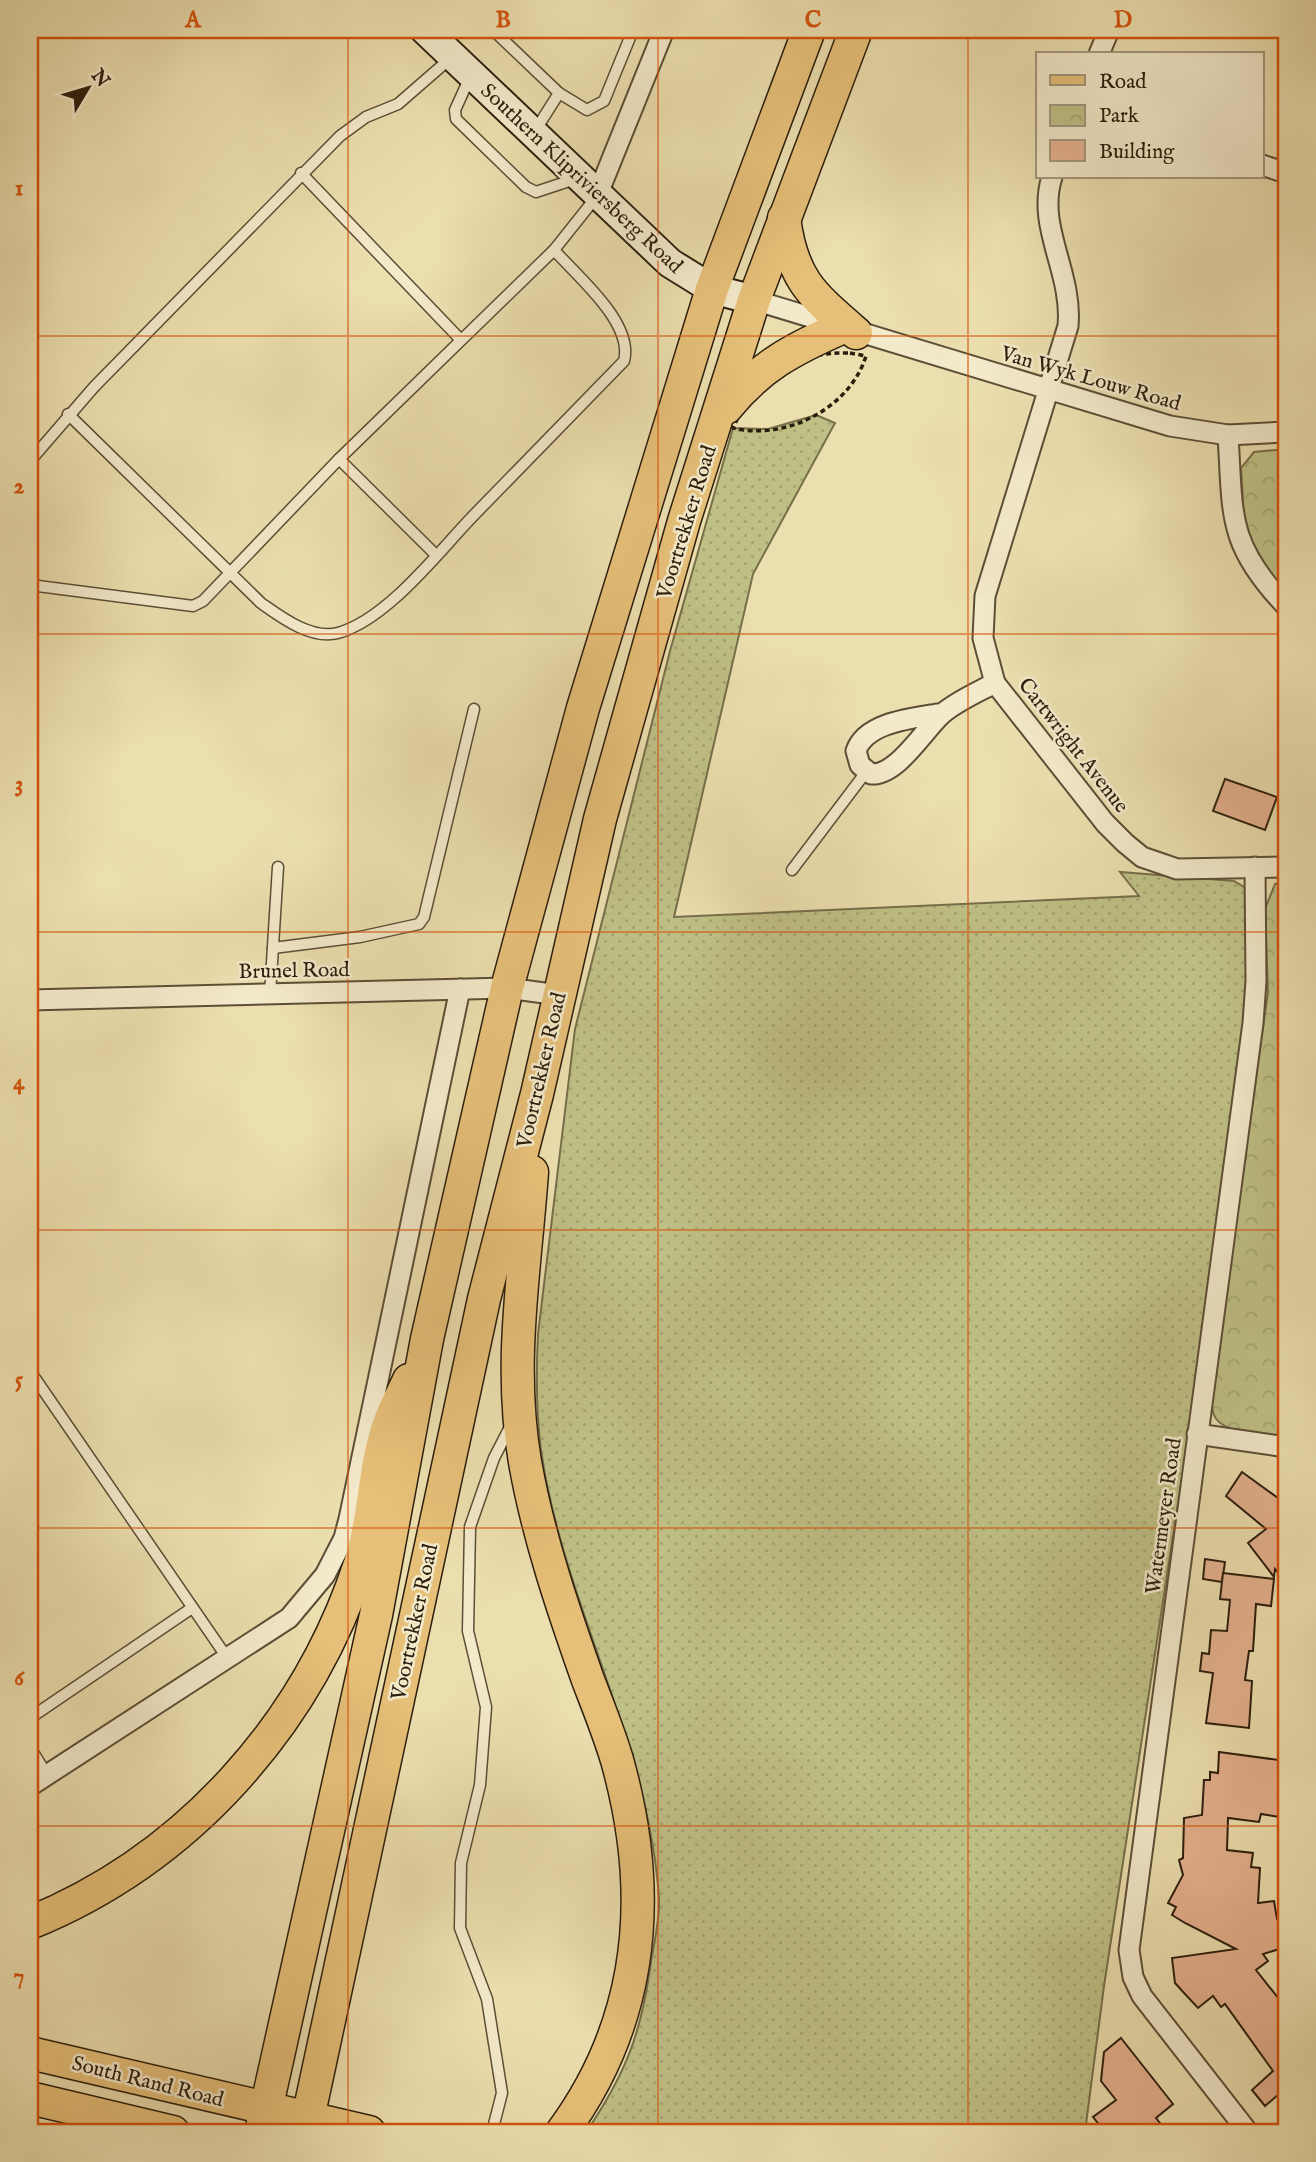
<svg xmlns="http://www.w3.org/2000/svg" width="1316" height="2162" viewBox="0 0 1316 2162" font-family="'IM FELL English',serif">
<defs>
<pattern id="grass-dots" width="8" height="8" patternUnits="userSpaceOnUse" patternTransform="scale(1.75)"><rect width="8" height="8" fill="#bfc086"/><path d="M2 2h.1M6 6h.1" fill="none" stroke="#a4a572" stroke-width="1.8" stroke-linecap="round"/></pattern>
<pattern id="park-crowns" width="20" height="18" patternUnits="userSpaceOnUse" patternTransform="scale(1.75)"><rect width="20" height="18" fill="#bfc086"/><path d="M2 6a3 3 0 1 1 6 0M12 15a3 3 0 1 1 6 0" fill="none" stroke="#a4a572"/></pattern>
</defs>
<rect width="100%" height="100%" fill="#ecdfaf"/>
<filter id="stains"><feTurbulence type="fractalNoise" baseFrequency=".00286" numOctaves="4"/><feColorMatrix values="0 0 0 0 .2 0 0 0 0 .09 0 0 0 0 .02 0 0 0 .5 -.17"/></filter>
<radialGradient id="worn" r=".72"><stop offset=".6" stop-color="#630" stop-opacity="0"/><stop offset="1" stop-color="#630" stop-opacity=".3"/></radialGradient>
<!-- grass -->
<path fill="url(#grass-dots)" stroke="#766f4a" stroke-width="2" d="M816 415 835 423 753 574 674 917 1139 896 1120 872 1234 881 1244 887 1248 897 1247 1021 1191 1419 1104 1986 1085 2132H586C626 2074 642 2031 651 1962 654 1942 660 1919 659 1899 649 1742 563 1604 541 1450 536 1411 536 1373 538 1334L575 1029 670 651 733 428 768 429Z"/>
<!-- park -->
<g fill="url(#park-crowns)" stroke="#766f4a" stroke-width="2">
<polygon points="1286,449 1286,596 1245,537 1241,468 1254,452"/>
<path d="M1286 882V1438C1268 1435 1222 1435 1214 1415 1211 1409 1212 1400 1212 1393L1268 992 1265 909 1275 884Z"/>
</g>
<!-- building -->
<g fill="#e5b18f" stroke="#2c1e0d" stroke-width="2">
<polygon points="1225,779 1277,797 1265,830 1213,811"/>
<polygon points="1242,1472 1278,1498 1286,1517 1286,1583 1275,1569 1274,1577 1248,1543 1266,1529 1226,1496"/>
<polygon points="1205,1559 1225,1562 1222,1582 1203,1579"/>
<polygon points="1223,1573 1274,1579 1271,1606 1256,1604 1253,1651 1249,1651 1245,1680 1252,1681 1249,1728 1206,1723 1213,1673 1200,1671 1202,1653 1209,1654 1211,1630 1227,1631 1230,1600 1220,1599"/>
<polygon points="1219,1752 1286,1761 1286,1818 1261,1814 1259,1822 1228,1818 1227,1850 1253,1853 1251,1867 1260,1868 1258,1903 1274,1901 1277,1919 1286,1916 1286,1947 1263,1954 1268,1961 1256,1970 1286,2008 1286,2088 1265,2106 1252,2090 1273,2071 1225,2004 1221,2007 1213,1996 1198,2008 1185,1994 1175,1983 1172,1958 1236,1949 1185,1923 1172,1915 1176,1907 1168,1903 1183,1875 1179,1860 1183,1858 1184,1818 1202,1815 1204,1780 1210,1780 1210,1772 1218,1773"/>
<polygon points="1121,2038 1173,2104 1156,2118 1167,2132 1105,2132 1093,2117 1116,2100 1101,2081 1104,2052"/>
</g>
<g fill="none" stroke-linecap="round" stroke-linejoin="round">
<!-- lane casing -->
<g stroke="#5c4e36" stroke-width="13">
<g id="lane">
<polyline points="493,30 559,93 535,131"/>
<polyline points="470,77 455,110 456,119 526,187 536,192 575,179"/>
<polyline points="559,93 587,110 604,101 633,30"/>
<polyline points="301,173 460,339"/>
<path d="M68 414 261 603C281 617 311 640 338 633 388 619 439 551 474 515 524 463 574 412 624 361 634 323 578 277 554 250"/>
<polyline points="339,459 436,555"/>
<polyline points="30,461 94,387 340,136 366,117 398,104 452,57"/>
<polyline points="30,585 193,606 203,601 339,459 554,250 597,196"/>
<polyline points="792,870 866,772"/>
<polyline points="273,948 360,937 419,924 424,917 474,709"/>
<polyline points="270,994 278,867"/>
<polyline points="30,1371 228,1659"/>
<polyline points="30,1718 192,1608"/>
<polyline points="30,1747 47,1775"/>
<polyline points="492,2132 502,2093 487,1999 460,1928 461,1863 480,1785 486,1707 468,1631 470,1527 494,1458 511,1425"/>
</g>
</g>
<!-- street casing -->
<g stroke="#5c4e36" stroke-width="23">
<g id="street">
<polyline points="1099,54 1109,30"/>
<polyline points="1262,165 1286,173"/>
<path d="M1052 177C1036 227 1073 272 1068 326L985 596 983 638 995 683 1105 823 1125 843 1142 857 1177 869 1286 867"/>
<polyline points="597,196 664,30"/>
<polyline points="754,300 1170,426 1228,435 1286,432"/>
<path d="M1228 435C1233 516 1227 544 1286 606"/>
<path d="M943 713C916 718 866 721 856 751L860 765 871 774C897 776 924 730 942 714 957 701 978 692 995 683"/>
<polyline points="30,1000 507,988 559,995"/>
<polyline points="1197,1434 1286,1447"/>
<polyline points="30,1786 289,1618 325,1575 344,1538 349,1519 460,989"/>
<polyline points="1248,2132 1142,1996 1133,1977 1129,1950 1253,1023 1256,981 1255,867"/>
</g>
</g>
<!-- secondary casing -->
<g stroke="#2c1e0d" stroke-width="32">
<polyline id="secondary" points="425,30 670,263 712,289 754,300"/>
</g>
<!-- primary casing -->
<g stroke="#2c1e0d" stroke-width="35">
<g id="primary">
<path d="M784 218C792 279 811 294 856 333"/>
<path d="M726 408C759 367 793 349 841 328"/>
<path d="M532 1172C525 1271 508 1363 525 1462 538 1536 563 1609 588 1680 598 1706 609 1733 617 1760 654 1892 645 2019 562 2132"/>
<path d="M30 1923C187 1859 307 1725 360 1564 375 1519 373 1469 389 1424 394 1409 402 1395 409 1380"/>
<polyline points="30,2053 369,2132"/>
<polyline points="30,2098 173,2132"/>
<polyline points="261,2132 376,1615 427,1339 507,988 583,708 712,289 809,30"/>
<polyline points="305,2132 484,1299 537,1094 600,819 684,521 754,300 856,30"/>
</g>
</g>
<!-- path -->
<path stroke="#2c1e0d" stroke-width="3.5" stroke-dasharray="5 3.5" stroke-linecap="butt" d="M850 353 866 356C850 408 786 441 733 428 756 377 795 351 850 353Z"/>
<!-- lane -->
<use href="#lane" stroke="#f3eacb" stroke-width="10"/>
<!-- street -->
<use href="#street" stroke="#f3eacb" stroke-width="19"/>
<!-- secondary -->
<use href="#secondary" stroke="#f3eacb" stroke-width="28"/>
<!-- primary -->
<use href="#primary" stroke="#e6c078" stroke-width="32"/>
</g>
<!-- grid -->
<path fill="none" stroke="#d5530c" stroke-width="2" stroke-opacity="0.55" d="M348 30V2132M658 30V2132M968 30V2132M30 336H1286M30 634H1286M30 932H1286M30 1230H1286M30 1528H1286M30 1826H1286"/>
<g text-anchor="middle" stroke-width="5" stroke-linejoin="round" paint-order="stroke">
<!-- street labels -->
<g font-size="21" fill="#2c1e0d" stroke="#f3eacb">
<text transform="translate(582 178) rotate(43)" y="7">Southern Klipriviersberg Road</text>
<text transform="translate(1091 378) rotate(16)" y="7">Van Wyk Louw Road</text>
<text transform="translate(686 522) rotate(-73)" y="7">Voortrekker Road</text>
<text transform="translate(1074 745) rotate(52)" y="7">Cartwright Avenue</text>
<text transform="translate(294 970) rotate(-1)" y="7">Brunel Road</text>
<text transform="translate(541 1070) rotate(-77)" y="7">Voortrekker Road</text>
<text transform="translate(1163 1516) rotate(-82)" y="7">Watermeyer Road</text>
<text transform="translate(414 1622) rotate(-78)" y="7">Voortrekker Road</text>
<text transform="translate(148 2081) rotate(14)" y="7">South Rand Road</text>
</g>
</g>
<!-- margin -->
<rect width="1316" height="2162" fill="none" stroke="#ecdfaf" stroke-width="77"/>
<!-- legend -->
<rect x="1036" y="52" width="228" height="126" fill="#f3eacb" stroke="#a3987f" stroke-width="2"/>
<rect x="1050" y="75" width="35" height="10" fill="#e6c078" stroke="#a3987f" stroke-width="2"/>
<text x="1099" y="88" font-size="21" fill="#2c1e0d">Road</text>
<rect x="1050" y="105" width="35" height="21" fill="url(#park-crowns)" stroke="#a3987f" stroke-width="2"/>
<text x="1099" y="122" font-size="21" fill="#2c1e0d">Park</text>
<rect x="1050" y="140" width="35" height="21" fill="#e5b18f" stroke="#a3987f" stroke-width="2"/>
<text x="1099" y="158" font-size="21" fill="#2c1e0d">Building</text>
<!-- north arrow -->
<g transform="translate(88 88) rotate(52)" stroke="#f3eacb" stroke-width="5" paint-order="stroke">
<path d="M0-5L12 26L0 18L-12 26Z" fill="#2c1e0d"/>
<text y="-10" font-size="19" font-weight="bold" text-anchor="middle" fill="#2c1e0d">N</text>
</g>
<rect x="38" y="38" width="1240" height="2086" fill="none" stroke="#d5530c" stroke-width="2.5"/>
<g font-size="23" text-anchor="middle" font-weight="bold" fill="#d5530c">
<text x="193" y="27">A</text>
<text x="503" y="27">B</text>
<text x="813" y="27">C</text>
<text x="1123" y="27">D</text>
<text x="19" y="195">1</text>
<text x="19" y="493">2</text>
<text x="19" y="791">3</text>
<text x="19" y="1089">4</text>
<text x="19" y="1387">5</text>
<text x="19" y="1685">6</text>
<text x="19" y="1983">7</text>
</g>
<rect width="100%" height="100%" filter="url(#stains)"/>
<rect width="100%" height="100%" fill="url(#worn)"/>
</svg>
